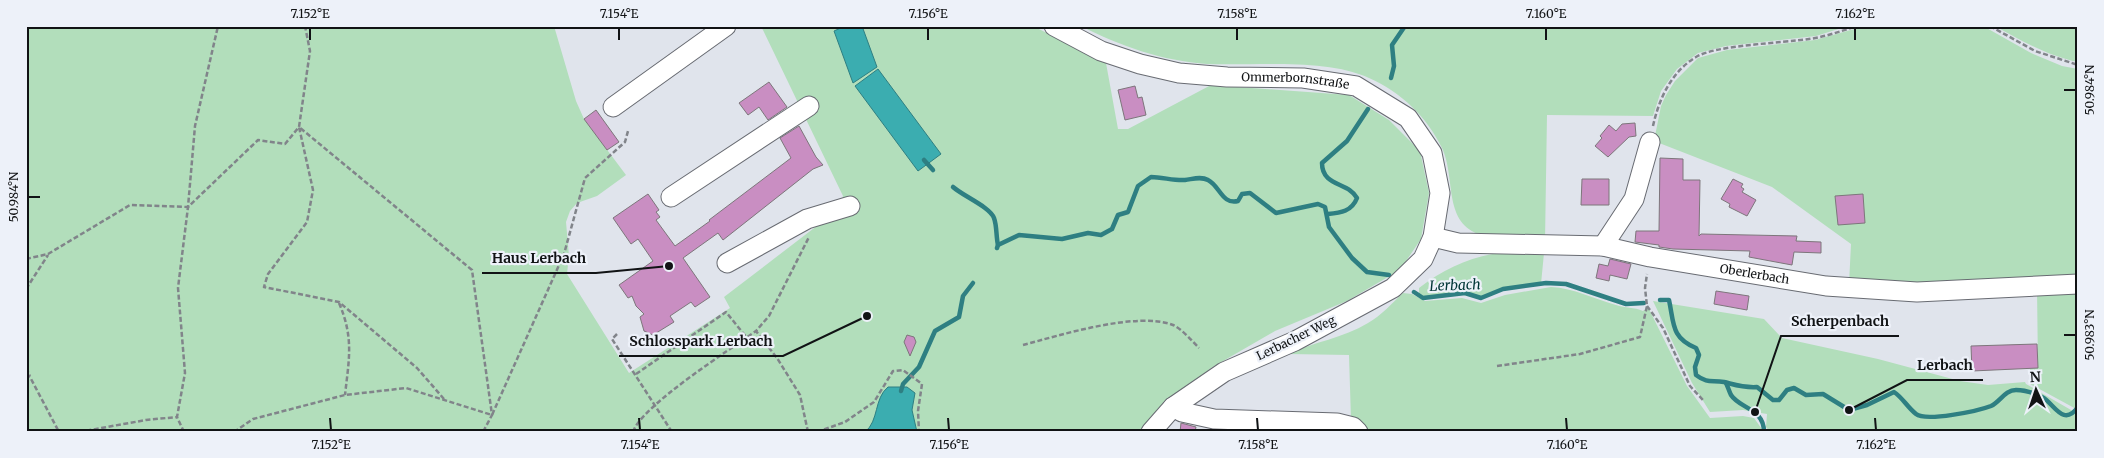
<svg xmlns="http://www.w3.org/2000/svg" width="2104" height="458" viewBox="0 0 2104 458" font-family="Merriweather,serif">
<rect width="100%" height="100%" fill="#e0e4ec"/>
<!-- green -->
<g fill="#b2debb">
<polygon points="26,26 554,26 576,101 584,119 626,175 597,196 577,203 570,211 566,222 569,256 567,274 629,373 730,308 724,297 839,209 843,196 761,26 1033,26 1106,63 1118,129 1128,129 1211,85 1349,95 1389,120 1420,151 1429,193 1421,239 1400,270 1347,301 1275,331 1211,368 1138,432 26,432"/>
<path d="M1081 26H1848L1816 36 1726 46 1698 53 1677 69 1661 91 1653 116 1547 115 1545 241 1478 234C1443 220 1456 178 1442 148 1427 117 1401 92 1369 78 1326 58 1255 66 1207 64 1163 61 1120 46 1081 26Z"/>
<polygon points="1865,26 1983,26 2031,53 2062,66 2078,69 2078,278 1849,284 1851,244 1772,187 1654,141 1661,106 1666,95 1675,81 1698,58 1727,50 1815,40"/>
<path d="M1995 26H2078V62C2048 56 2022 41 1995 26Z"/>
<path d="M1505 252 1544 253 1541 284 1504 289 1482 298 1461 294 1426 298 1417 293H1419V288C1445 268 1472 256 1505 252Z"/>
<path d="M1551 287C1574 288 1594 299 1616 305 1625 308 1634 307 1643 311L1648 307 1687 386 1710 418 1743 416 1754 418 1764 432H1366L1351 420 1349 355 1288 354C1314 342 1343 338 1368 323 1381 316 1392 303 1403 293L1412 294 1425 301 1462 298 1481 303 1505 295Z"/>
<polygon points="2078,288 2078,410 2030,384 2030,368 2038,368 2037,289"/>
<polygon points="1653,301 1764,319 1782,338 1878,359 1960,381 1988,385 2025,382 2026,384 2078,414 2078,432 1770,432 1766,427 1767,414 1743,410 1710,412 1692,383"/>
</g>
<!-- water -->
<g fill="#3badb0" stroke="#2e7f82">
<polygon points="845,26 862,26 877,67 853,83 834,31"/>
<polygon points="878,69 941,154 918,171 855,86"/>
<path d="M888 387H907L915 393 912 410 917 432H865C879 421 874 398 888 387Z"/>
</g>
<g fill="none" stroke-linecap="round" stroke-linejoin="round">
<!-- stream -->
<g stroke="#2e7f82" stroke-width="4.5">
<polyline points="1391,78 1394,66 1392,45 1405,26"/>
<polyline points="924,160 933,170"/>
<path d="M953 187C963 196 990 207 994 218 997 226 996 237 998 245"/>
<path d="M1328 214C1341 213 1352 211 1357 198 1349 182 1322 187 1322 163L1347 141 1368 109"/>
<path d="M997 248 998 245 1019 235 1062 239 1088 233 1101 235 1112 229 1118 215 1128 212 1138 186 1151 177C1162 177 1175 181 1185 180 1193 179 1201 176 1208 180 1220 186 1222 205 1238 201L1242 194 1250 193 1276 213 1318 204 1325 207 1329 227 1352 258 1367 272 1389 275"/>
<polyline points="1414,292 1423,298 1465,293 1481,298 1503,289 1546,283 1566,284 1626,304 1644,303"/>
<path d="M1660 300H1669C1674 323 1671 338 1696 348L1699 355 1695 367 1696 375C1708 384 1711 380 1724 382 1736 385 1744 388 1757 387L1773 400H1779L1787 390 1794 388 1806 395 1823 394 1849 410 1867 405 1894 392C1903 398 1907 407 1916 414 1926 422 1978 411 1991 406 2000 402 2005 390 2016 390 2025 390 2034 393 2042 397 2054 403 2063 428 2078 407"/>
<path d="M1726 383C1728 387 1729 391 1731 395 1740 409 1764 408 1764 432"/>
<polyline points="901,391 903,384 919,367 935,331 959,317 963,296 973,283"/>
</g>
</g>
<!-- building -->
<g fill="#c98ec2" stroke="#7d767b">
<polygon points="769,82 787,107 768,120 759,107 748,115 739,103"/>
<polygon points="1135,86 1138,98 1142,97 1146,115 1125,120 1118,90"/>
<polygon points="596,110 619,142 607,150 584,119"/>
<polygon points="1635,123 1636,136 1629,137 1608,157 1595,146 1602,138 1600,136 1609,125 1616,131 1622,124"/>
<polygon points="799,126 816,157 823,165 813,169 723,240 718,233 683,258 710,297 695,307 691,302 670,316 674,322 653,335 644,331 640,317 644,314 636,306 632,296 628,298 619,285 653,261 638,239 631,244 613,218 648,194 659,210 656,212 660,217 656,220 675,246 710,221 709,220 791,158 780,138"/>
<polygon points="1660,158 1683,159 1683,180 1700,180 1699,236 1701,234 1797,236 1796,241 1821,242 1821,253 1794,252 1792,265 1749,257 1750,251 1673,249 1659,247 1659,245 1635,242 1636,231 1659,231"/>
<polygon points="1582,179 1609,179 1609,205 1581,205"/>
<polygon points="1733,179 1743,184 1741,187 1744,189 1742,192 1756,200 1747,216 1729,207 1730,204 1721,199"/>
<polygon points="1863,194 1865,223 1838,225 1835,196"/>
<polygon points="1610,259 1631,264 1627,279 1610,275 1609,281 1596,278 1599,264 1608,266"/>
<polygon points="1716,291 1749,296 1747,310 1714,304"/>
<polygon points="907,335 914,337 916,342 910,356 904,342"/>
<polygon points="2037,344 2038,368 1972,371 1971,346"/>
<polygon points="1181,423 1196,427 1195,432 1180,432"/>
</g>
<g fill="none" stroke-linecap="round" stroke-linejoin="round">
<!-- minor casing -->
<g stroke="#686b72" stroke-width="21">
<g id="minor">
<path id="s1" d="M1054 26 1101 51 1140 64 1179 73 1227 77 1303 78 1356 86 1408 118 1432 153 1440 193 1433 237 1423 259 1393 288 1295 341 1224 372 1173 407 1151 432"/>
<polyline points="613,107 726,26"/>
<polyline points="671,197 809,106"/>
<path id="s2" d="M1433 237 1458 243 1603 246 1650 257 1826 286 1917 292 2078 284"/>
<polyline points="1603,246 1634,199 1650,142"/>
<polyline points="727,263 807,219 850,206"/>
<polyline points="1173,407 1182,412 1214,419 1337,423 1353,427 1358,432"/>
</g>
</g>
<!-- path -->
<g stroke="#81848a" stroke-width="2.5" stroke-dasharray="5 2.5" stroke-linecap="butt">
<polyline points="1990,26 2035,51 2078,65"/>
<path d="M1653 126C1659 99 1671 72 1696 57 1715 45 1783 43 1809 39 1825 37 1841 31 1857 26"/>
<polyline points="26,259 48,254 130,205 188,207 258,140 285,144 299,127 310,51 305,26"/>
<polyline points="26,289 48,255"/>
<path d="M339 303C354 338 349 359 345 395"/>
<polyline points="1647,306 1663,328 1690,386 1703,400"/>
<polyline points="617,334 612,339 672,432"/>
<path d="M1023 345C1061 335 1137 311 1173 325 1182 329 1192 341 1199 348"/>
<polyline points="1497,366 1580,354 1640,337 1647,306 1645,288 1647,274"/>
<polyline points="26,368 30,376"/>
<polyline points="26,374 30,377 59,432"/>
<polyline points="636,374 726,312 747,338"/>
<polyline points="444,399 417,368 339,302 264,287 268,274 307,222 313,190 299,127 472,270 492,415 483,432"/>
<polyline points="79,432 146,420 177,417"/>
<polyline points="184,432 177,417 185,373 178,288 188,207 195,126 218,26"/>
<polyline points="234,432 253,419 345,395 406,388 492,415 564,254 585,178 625,142 628,131"/>
<path d="M633 432C641 406 731 349 756 331"/>
<polyline points="808,432 800,395 777,358 756,331 769,316 809,237"/>
<polyline points="817,432 845,422 874,402 893,371 903,370 922,384 918,411 919,432"/>
</g>
<!-- minor -->
<use href="#minor" stroke="#fff" stroke-width="19"/>
</g>
<!-- ticks -->
<path fill="none" stroke="#111315" stroke-width="2" d="M310 28V40M619 28V40M928 28V40M1237 28V40M1546 28V40M1855 28V40M2064 90H2076M28 197H40M2064 335H2076M330 418 331 430M639 418 640 430M948 418 949 430M1257 418 1258 430M1566 418 1567 430M1875 418 1876 430"/>
<g text-anchor="middle" stroke-width="4.5" stroke-linejoin="round" paint-order="stroke">
<!-- street labels -->
<g font-size="12" fill="#111315" stroke="#edf1f9">
<text dy="4" stroke="none"><textPath href="#s1" startOffset="251">Ommerbornstraße</textPath></text>
<text dy="4" stroke="none"><textPath href="#s2" startOffset="325">Oberlerbach</textPath></text>
<text transform="translate(1296 338) rotate(-26)" y="4">Lerbacher Weg</text>
</g>
<!-- water labels -->
<g font-size="14" font-style="italic" fill="#003536" stroke="#edf1f9">
<text transform="translate(1455 285) rotate(-2)" y="5">Lerbach</text>
</g>
</g>
<!-- callouts -->
<path fill="none" stroke="#111315" stroke-width="2" d="M669 266L596 273H482M1755 412L1781 336H1899M867 316L783 356H619M1849 410L1907 380H1983"/>
<g fill="#111315" stroke="#edf1f9" stroke-width="2">
<circle cx="669" cy="266" r="5"/>
<circle cx="1755" cy="412" r="5"/>
<circle cx="867" cy="316" r="5"/>
<circle cx="1849" cy="410" r="5"/>
</g>
<g font-size="14" text-anchor="middle" font-weight="bold" fill="#111315" stroke="#edf1f9" stroke-width="4.5" stroke-linejoin="round" paint-order="stroke">
<text x="539" y="263">Haus Lerbach</text>
<text x="1840" y="326">Scherpenbach</text>
<text x="701" y="346">Schlosspark Lerbach</text>
<text x="1945" y="370">Lerbach</text>
</g>
<!-- border -->
<rect width="2104" height="458" fill="none" stroke="#edf1f9" stroke-width="55"/>
<!-- north arrow -->
<g transform="translate(2036 390) rotate(357)" stroke="#edf1f9" stroke-width="4" paint-order="stroke">
<path d="M0-4L9 19L0 12L-9 19Z" fill="#111315"/>
<text y="-8" font-size="14" font-weight="bold" text-anchor="middle" fill="#111315">N</text>
</g>
<rect x="28" y="28" width="2048" height="402" fill="none" stroke="#111315" stroke-width="2"/>
<g font-size="12" text-anchor="middle" fill="#111315">
<text x="310" y="18">7.152°E</text>
<text x="619" y="18">7.154°E</text>
<text x="928" y="18">7.156°E</text>
<text x="1237" y="18">7.158°E</text>
<text x="1546" y="18">7.160°E</text>
<text x="1855" y="18">7.162°E</text>
<text transform="translate(2090 90) rotate(-90)" y="4">50.984°N</text>
<text transform="translate(14 197) rotate(-90)" y="4">50.984°N</text>
<text transform="translate(2090 335) rotate(-90)" y="4">50.983°N</text>
<text x="331" y="449">7.152°E</text>
<text x="640" y="449">7.154°E</text>
<text x="949" y="449">7.156°E</text>
<text x="1258" y="449">7.158°E</text>
<text x="1567" y="449">7.160°E</text>
<text x="1876" y="449">7.162°E</text>
</g>
</svg>
